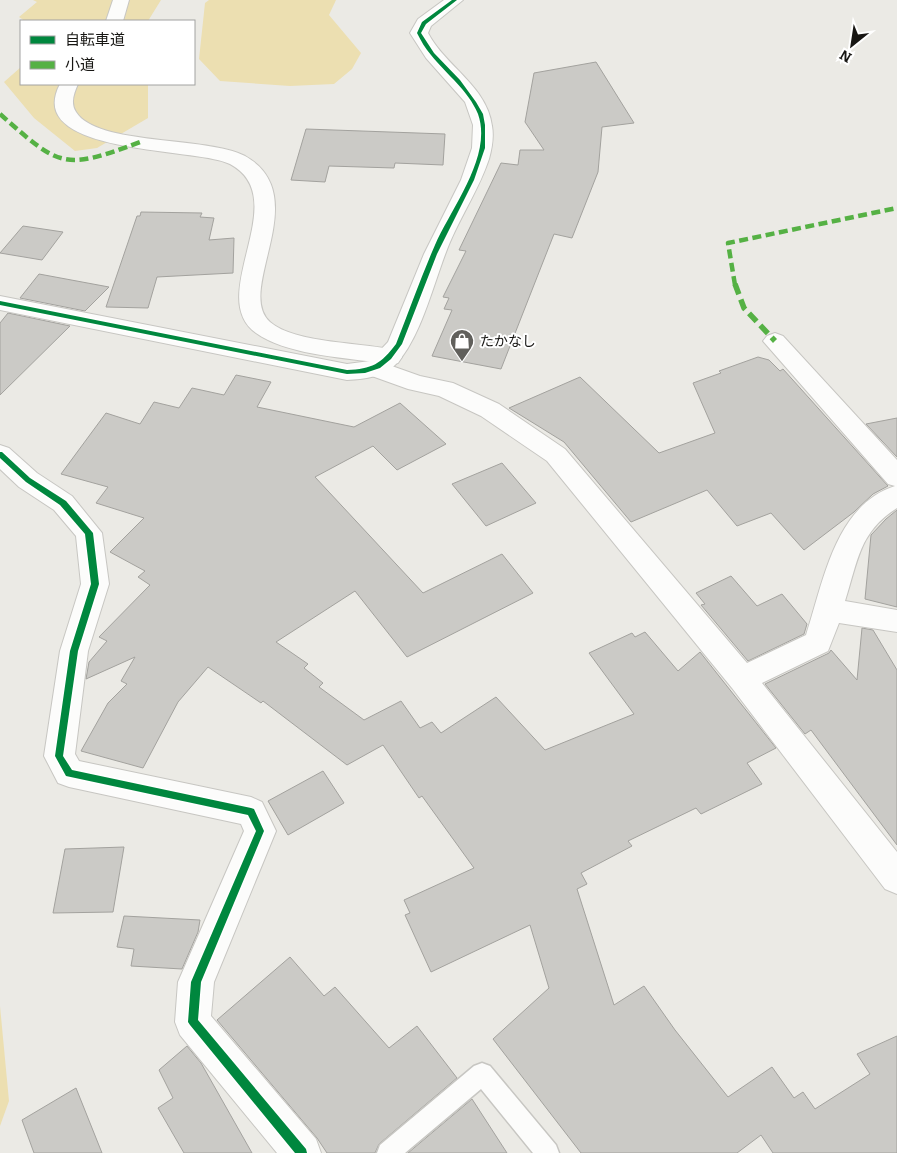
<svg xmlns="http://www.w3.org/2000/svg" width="897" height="1153" viewBox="0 0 897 1153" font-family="Bitter,'Noto Sans JP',serif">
<rect width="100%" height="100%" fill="#ebeae5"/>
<!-- green -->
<g fill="#ecdfb1">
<polygon points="33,0 161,0 148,21 25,21 19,17 37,2"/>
<polygon points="209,0 336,0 329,15 361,53 352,69 334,84 290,86 220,81 199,59 205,3"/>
<polygon points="21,67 21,84 148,84 148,118 97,148 75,151 34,118 4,82"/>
<polygon points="0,1006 9,1101 0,1126"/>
</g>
<!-- building -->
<g fill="#cbcac6" stroke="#a3a29e">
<polygon points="596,62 634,123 602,127 598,172 572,238 554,234 501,369 432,356 452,310 444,309 449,298 443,297 466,251 459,250 501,163 518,165 520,150 544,150 525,122 534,73"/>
<polygon points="306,129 445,134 443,165 395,163 394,168 329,166 325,182 291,180"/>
<polygon points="141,212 202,213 200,217 214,218 209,240 234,238 233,273 157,277 148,308 106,307 137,216 140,216"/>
<polygon points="23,226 63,232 42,260 0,253"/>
<polygon points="39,274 109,287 85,311 20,298"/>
<polygon points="8,313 70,326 0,395 0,323"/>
<polygon points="758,357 769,360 780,371 783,369 888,486 873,494 854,512 804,550 771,513 737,526 707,490 631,522 564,442 509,408 580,377 659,453 715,433 693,383 721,373 719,371"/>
<polygon points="236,375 271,382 257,407 354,427 400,403 446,444 397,470 373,446 315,477 423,593 502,554 533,593 407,657 355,591 276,642 308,664 304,668 323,683 319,687 364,720 401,701 420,728 432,722 441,733 496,697 545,750 634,714 589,653 632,633 635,637 645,632 678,671 700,652 776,748 747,763 762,784 701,814 696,808 628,841 632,846 581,873 587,884 577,889 614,1005 644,986 675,1030 728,1097 772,1067 794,1098 803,1092 815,1109 870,1074 857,1054 897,1036 897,1153 773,1153 761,1135 737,1153 581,1153 493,1039 549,988 530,925 431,972 405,915 410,913 404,900 474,868 422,796 419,798 383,745 347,765 263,701 261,703 208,667 178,702 143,768 81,751 108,703 127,684 121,681 135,657 86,679 89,662 107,641 99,637 150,585 138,577 145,571 110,552 144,518 96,503 108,487 61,474 106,413 140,424 154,402 179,408 192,388 224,395"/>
<polygon points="897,418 897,457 866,424"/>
<polygon points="502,463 536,503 486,526 452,484"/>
<polygon points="897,510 897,607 865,599 871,535 886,519"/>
<polygon points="731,576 757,606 782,594 807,624 804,634 748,661 701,605 705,604 696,593"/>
<polygon points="862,628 873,630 897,670 897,845 811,730 805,734 765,684 829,653 831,650 857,680"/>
<polygon points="323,771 344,803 288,835 268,801"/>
<polygon points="124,847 113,912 53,913 65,849"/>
<polygon points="124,916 200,920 198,932 182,969 131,966 134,949 117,947"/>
<polygon points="290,957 324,996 335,987 389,1048 417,1026 457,1078 379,1144 375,1153 327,1153 317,1138 217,1020"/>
<polygon points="187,1046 201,1063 252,1153 184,1153 158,1108 173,1098 159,1070"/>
<polygon points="76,1088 102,1153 34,1153 22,1120"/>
<polygon points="472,1099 507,1153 408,1153"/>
</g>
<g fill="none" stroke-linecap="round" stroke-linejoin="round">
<!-- service casing -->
<g stroke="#c7c6c2" stroke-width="3">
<polygon id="service" points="482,1063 490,1066 556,1145 559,1153 533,1153 481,1089 405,1153 377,1153 380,1145 474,1066"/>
</g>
<!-- minor casing -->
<g stroke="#c7c6c2" stroke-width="2">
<g id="minor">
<polygon points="113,0 129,0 123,21 106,21"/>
<path d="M60 84H78C74 93 70 103 76 112 97 146 207 136 245 156 316 196 234 290 270 322 295 344 365 342 398 351L402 357 398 363 389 365 420 376 453 383 499 404 565 449 747 663 806 635C823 583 835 505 895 486L888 484 763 341 767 336 775 333 783 336 897 460V508C859 532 858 561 845 601L897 610V632L839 623 828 651 762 683 897 852V894L885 889 732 688 547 461 481 416 439 396 408 389 369 375 365 369 369 363 373 362C339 357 285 354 256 333 204 296 295 199 230 164 198 147 22 156 60 84Z"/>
<polygon points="0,445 9,448 37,473 72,496 102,533 109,584 88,651 75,754 79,761 251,797 262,802 276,831 214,982 211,1016 316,1139 321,1153 277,1153 180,1035 175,1022 178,982 244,831 241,824 69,787 58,783 44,756 60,651 81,584 76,536 54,510 19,487 0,469"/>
</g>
</g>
<!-- tertiary casing -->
<g stroke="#c7c6c2" stroke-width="2">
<path id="tertiary" d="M444 0H463L431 26 428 33C445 66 487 86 492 126 494 137 492 148 489 159 479 189 462 214 450 242 435 277 422 337 396 364 384 377 364 379 347 380L0 310V296L347 364 370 361 388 342 424 254 461 180 472 148 473 125 465 102 426 58 410 33 418 19Z"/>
</g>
<!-- service -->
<use href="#service" fill="#fcfcfb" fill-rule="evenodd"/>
<!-- minor -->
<use href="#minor" fill="#fcfcfb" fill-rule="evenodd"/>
<!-- tertiary -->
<use href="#tertiary" fill="#fcfcfb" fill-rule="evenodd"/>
<!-- quiet-far1 -->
<g stroke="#55b144" stroke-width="4.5" stroke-dasharray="9 4.5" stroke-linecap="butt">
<path d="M0 114C60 167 63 171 140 142"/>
<polyline points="735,285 728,243 897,208"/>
</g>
<!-- quiet -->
<polyline stroke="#55b144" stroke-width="5.5" stroke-dasharray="11 5.5" stroke-linecap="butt" points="735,284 744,308 775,341"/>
<!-- cycleway casing -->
<g stroke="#fff" stroke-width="3">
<g id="cycleway">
<path d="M452 0H457L426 24 421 33 434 53 460 80 476 102 483 114 485 125V148L474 180 437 254 402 344 391 359 380 368 365 373 347 374 0 305V301L347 370C372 369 381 364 396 344 409 311 421 277 435 245 451 208 493 156 478 114 468 90 447 75 431 55 425 48 421 41 417 33L422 22Z"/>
<polygon points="0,452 2,452 30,478 66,501 93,533 99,584 78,651 63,756 72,770 251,808 254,809 264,831 201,982 198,1020 306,1149 307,1153 295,1153 190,1025 188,1022 191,982 256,831 248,815 66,776 55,756 70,651 91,584 85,534 60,505 26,482 0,458"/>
</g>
</g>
<!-- cycleway -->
<use href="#cycleway" fill="#00873e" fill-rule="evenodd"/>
</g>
<!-- icons -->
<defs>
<g id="shop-pin" transform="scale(1.25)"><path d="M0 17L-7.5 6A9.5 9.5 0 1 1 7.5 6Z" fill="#61605c" stroke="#fff"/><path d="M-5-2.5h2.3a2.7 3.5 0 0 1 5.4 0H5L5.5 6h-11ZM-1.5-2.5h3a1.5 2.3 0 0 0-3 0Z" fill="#fff"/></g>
</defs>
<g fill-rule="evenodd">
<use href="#shop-pin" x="462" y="341"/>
</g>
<g text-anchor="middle" stroke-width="4" stroke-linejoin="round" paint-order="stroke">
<!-- poi labels -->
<g font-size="14" fill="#171613" stroke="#fff" text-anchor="start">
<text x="480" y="346">たかなし</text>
</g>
</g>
<!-- legend -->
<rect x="20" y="20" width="175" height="65" fill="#ffffff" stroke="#a2a2a1"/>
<rect x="30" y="36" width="25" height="8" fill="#00873e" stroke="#a2a2a1"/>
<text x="65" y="45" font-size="15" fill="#171613">自転車道</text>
<rect x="30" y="61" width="25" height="8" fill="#55b144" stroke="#a2a2a1"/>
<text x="65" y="70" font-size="15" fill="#171613">小道</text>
<!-- north arrow -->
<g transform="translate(852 45) rotate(210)" stroke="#ffffff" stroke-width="4" paint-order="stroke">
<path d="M0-4L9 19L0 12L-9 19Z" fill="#171613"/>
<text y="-8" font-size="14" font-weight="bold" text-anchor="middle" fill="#171613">N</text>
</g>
</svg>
